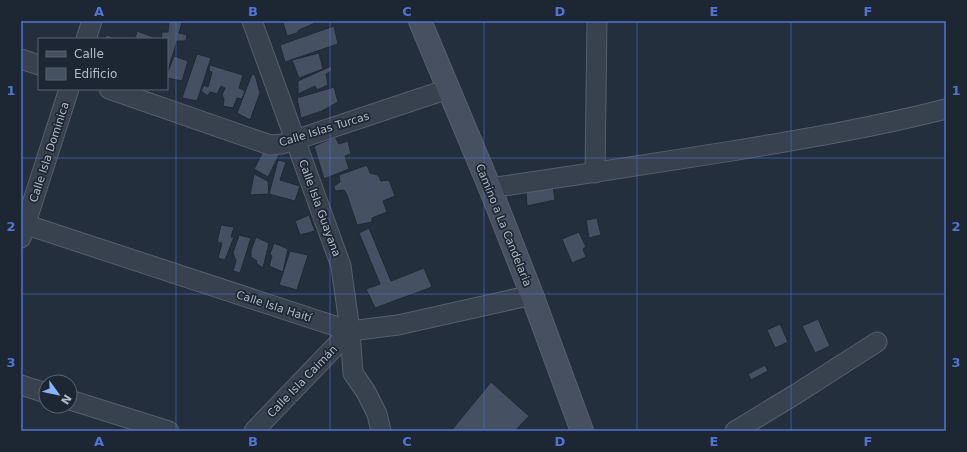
<svg xmlns="http://www.w3.org/2000/svg" width="967" height="452" viewBox="0 0 967 452" font-family="'DejaVu Sans',sans-serif">
<rect width="100%" height="100%" fill="#242f3e"/>
<!-- building -->
<g fill="#455162" stroke="#1f2835">
<polygon points="169,21 182,22 179,33 187,35 186,41 177,41 167,73 167,39 161,39 162,32 168,32"/>
<polygon points="287,21 315,21 315,23 299,30 297,33 287,36 283,22"/>
<polygon points="334,26 338,44 285,62 280,45"/>
<polygon points="137,31 156,38 155,39 135,39"/>
<polygon points="107,35 116,38 116,39 103,39"/>
<polygon points="319,53 323,69 299,78 292,60"/>
<polygon points="197,54 211,58 197,101 182,98"/>
<polygon points="174,56 188,61 182,81 167,78 167,74"/>
<polygon points="210,65 243,75 239,88 245,91 242,99 237,98 233,108 223,106 224,99 222,95 225,88 221,86 217,94 210,92 208,96 201,91 204,85 208,87 212,72 209,71"/>
<polygon points="331,66 332,71 326,74 328,85 317,90 315,86 298,94 298,81"/>
<polygon points="252,74 255,75 260,93 250,120 237,113"/>
<polygon points="334,87 338,102 322,111 301,118 297,98"/>
<polygon points="335,137 339,144 348,141 351,154 345,156 349,169 324,179 314,146"/>
<polygon points="265,148 279,155 268,177 254,169"/>
<polygon points="278,160 286,162 280,180 300,186 295,201 269,194"/>
<polygon points="367,165 370,173 378,175 381,181 389,180 395,196 383,201 387,212 372,218 372,222 357,225 347,195 344,190 335,191 334,186 340,182 339,175"/>
<polygon points="254,174 268,181 269,194 250,195"/>
<polygon points="553,187 555,200 527,206 526,192"/>
<polygon points="309,215 315,231 300,235 295,221"/>
<polygon points="597,218 601,235 589,238 586,220"/>
<polygon points="221,225 234,227 231,237 234,237 225,260 218,258 222,243 217,242"/>
<polygon points="369,228 391,281 424,268 432,287 375,308 366,289 380,284 359,233"/>
<polygon points="579,232 586,247 583,249 586,257 572,263 562,239"/>
<polygon points="239,235 251,238 240,273 233,271 236,261 233,253"/>
<polygon points="256,237 269,243 263,268 256,263 257,261 251,257 251,250"/>
<polygon points="274,243 288,249 283,272 269,266 272,256 270,254"/>
<polygon points="290,251 308,255 297,290 279,285"/>
<polygon points="818,319 830,346 815,353 802,326"/>
<polygon points="780,324 788,342 775,348 767,330"/>
<polygon points="765,365 768,371 751,380 748,374"/>
<polygon points="491,382 529,416 515,431 451,431"/>
</g>
<g fill="none" stroke-linecap="round" stroke-linejoin="round">
<!-- street casing -->
<g stroke="#565f6c" stroke-width="21">
<g id="street">
<polyline points="252,21 341,266 350,331 353,373 366,392 377,414 381,431"/>
<polyline points="86,39 92,21"/>
<polyline points="21,59 39,65"/>
<polyline points="109,89 270,145 282,144 295,140 448,89"/>
<polyline points="595,173 597,21"/>
<path d="M490 188C571 176 651 164 732 151 804 139 875 127 946 109"/>
<polyline points="21,223 350,331 398,325 532,295"/>
<polyline points="21,238 69,89"/>
<polyline points="21,385 46,393"/>
<polyline points="70,400 169,431"/>
<polyline points="254,431 350,331"/>
<polyline points="735,431 796,394 877,342"/>
</g>
</g>
<!-- secondary casing -->
<g stroke="#565f6c" stroke-width="24">
<polyline id="secondary" points="420,21 490,188 532,295 582,431"/>
</g>
<!-- street -->
<use href="#street" stroke="#38414e" stroke-width="19"/>
<!-- secondary -->
<use href="#secondary" stroke="#465061" stroke-width="22"/>
</g>
<!-- grid -->
<path fill="none" stroke="#5274d3" stroke-width="1" stroke-opacity="0.55" d="M176 21V431M330 21V431M484 21V431M637 21V431M791 21V431M21 158H946M21 294H946"/>
<g text-anchor="middle" stroke-width="3.5" stroke-linejoin="round" paint-order="stroke">
<!-- street labels -->
<g font-size="11" fill="#b4bcc9" stroke="#1d2633">
<text transform="translate(324 129) rotate(-17)" y="4">Calle Islas Turcas</text>
<text transform="translate(49 152) rotate(-72)" y="4">Calle Isla Dominica</text>
<text transform="translate(320 208) rotate(70)" y="4">Calle Isla Guayana</text>
<text transform="translate(504 225) rotate(68)" y="4">Camino a La Candelaria</text>
<text transform="translate(274 306) rotate(18)" y="4">Calle Isla Haití</text>
<text transform="translate(302 381) rotate(-46)" y="4">Calle Isla Caimán</text>
</g>
</g>
<!-- border -->
<rect width="967" height="452" fill="none" stroke="#1d2633" stroke-width="44"/>
<!-- legend -->
<rect x="38" y="38" width="130" height="52" fill="#1d2633" stroke="#59626f"/>
<rect x="46" y="51" width="20" height="6" fill="#465061" stroke="#59626f"/>
<text x="74" y="58" font-size="12" fill="#b4bcc9">Calle</text>
<rect x="46" y="68" width="20" height="12" fill="#455162" stroke="#59626f"/>
<text x="74" y="78" font-size="12" fill="#b4bcc9">Edificio</text>
<!-- north arrow -->
<g transform="translate(58 394) rotate(123)"><circle r="19" fill="#1d2633" stroke="#59626f"/>
<path d="M0-3L7 15L0 10L-7 15Z" fill="#8ab4f8"/>
<text y="-6" font-size="11" font-weight="bold" text-anchor="middle" fill="#b4bcc9">N</text>
</g>
<rect x="22" y="22" width="923" height="408" fill="none" stroke="#5274d3" stroke-width="1.5"/>
<g font-size="13" text-anchor="middle" font-weight="bold" fill="#5274d3">
<text x="99" y="16">A</text>
<text x="253" y="16">B</text>
<text x="407" y="16">C</text>
<text x="560" y="16">D</text>
<text x="714" y="16">E</text>
<text x="868" y="16">F</text>
<text x="11" y="95">1</text>
<text x="956" y="95">1</text>
<text x="11" y="231">2</text>
<text x="956" y="231">2</text>
<text x="11" y="367">3</text>
<text x="956" y="367">3</text>
<text x="99" y="446">A</text>
<text x="253" y="446">B</text>
<text x="407" y="446">C</text>
<text x="560" y="446">D</text>
<text x="714" y="446">E</text>
<text x="868" y="446">F</text>
</g>
</svg>
